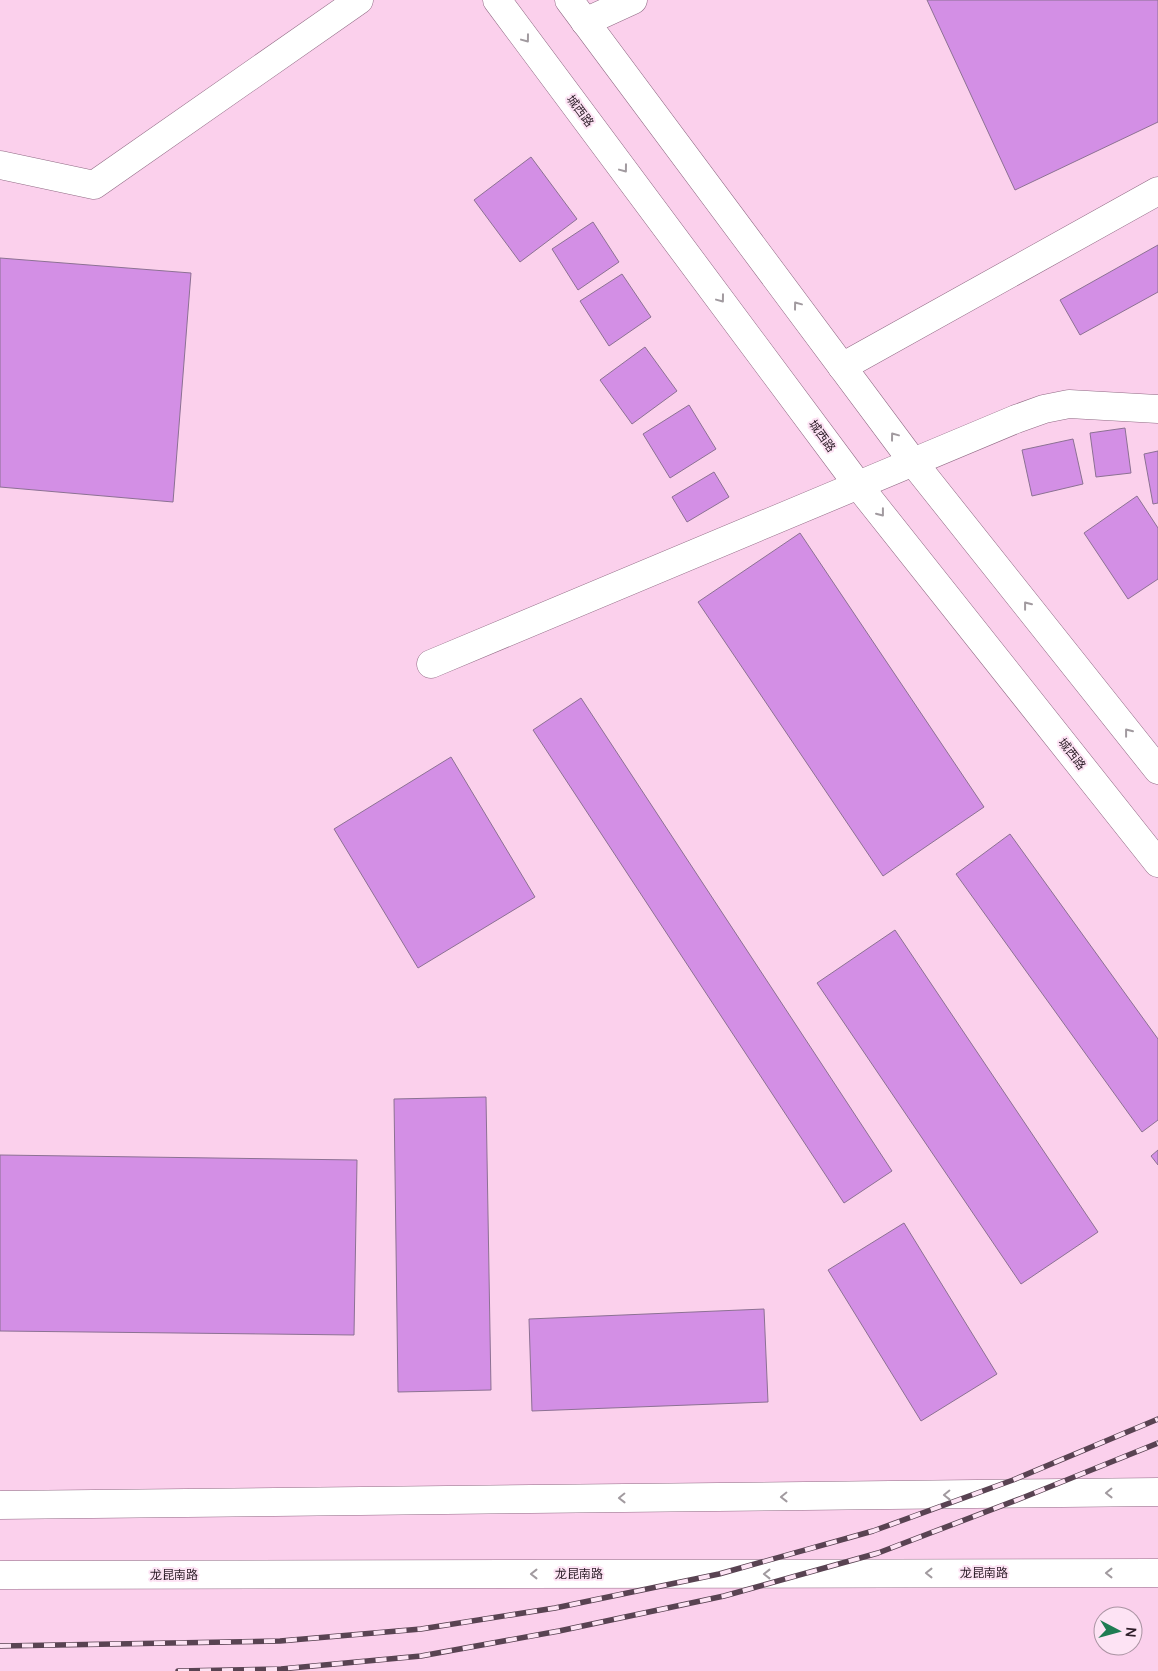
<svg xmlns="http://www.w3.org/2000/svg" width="1158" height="1671" viewBox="0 0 1158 1671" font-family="Manrope,'Noto Sans SC',sans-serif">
<rect width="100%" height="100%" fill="#fbd0ec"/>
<!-- building -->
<g fill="#d38fe5" stroke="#8c7193">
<polygon points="927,0 1158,0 1158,122 1015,190"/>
<polygon points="531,157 577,219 520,262 474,200"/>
<polygon points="593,222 619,262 578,290 552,249"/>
<polygon points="1158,245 1158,292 1080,335 1060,300"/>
<polygon points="0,258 191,273 173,502 0,487"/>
<polygon points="622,274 651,317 609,346 580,301"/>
<polygon points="645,347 677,391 632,424 600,380"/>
<polygon points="689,405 716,449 670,478 643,434"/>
<polygon points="1125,428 1131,473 1096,477 1090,433"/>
<polygon points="1073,439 1083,484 1032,496 1022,450"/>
<polygon points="1158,451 1158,503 1153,504 1144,454"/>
<polygon points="714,472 729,497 687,522 672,497"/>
<polygon points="1137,496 1158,528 1158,579 1128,599 1084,533"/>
<polygon points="800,533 984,807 883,876 698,602"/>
<polygon points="581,698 892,1171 844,1203 533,730"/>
<polygon points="451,757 535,897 418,968 334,829"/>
<polygon points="1010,834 1158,1039 1158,1120 1142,1132 956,874"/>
<polygon points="895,930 1098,1232 1021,1284 817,983"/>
<polygon points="486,1097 491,1390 398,1392 394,1099"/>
<polygon points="1158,1150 1158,1165 1151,1156"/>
<polygon points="0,1155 357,1160 354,1335 0,1331"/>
<polygon points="904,1223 997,1374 921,1421 828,1270"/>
<polygon points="764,1309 768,1402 532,1411 529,1319"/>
</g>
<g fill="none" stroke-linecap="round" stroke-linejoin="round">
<!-- minor casing -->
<g stroke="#906a84" stroke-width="29">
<g id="minor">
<polyline points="585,22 633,0"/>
<polyline points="0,165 94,185 359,0"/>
<polyline points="842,367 1158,191"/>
<polyline points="431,664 1016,419 1044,409 1069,404 1158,409"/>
</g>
</g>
<!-- major casing -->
<g stroke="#906a84" stroke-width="29">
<g id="major">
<polyline points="497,0 858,485 1158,863"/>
<polyline points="569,0 913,462 1158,770"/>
<polyline points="0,1505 1158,1492"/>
</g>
</g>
<!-- highway casing -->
<g stroke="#906a84" stroke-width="29">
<polyline id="highway" points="0,1575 1158,1573"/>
</g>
<!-- minor -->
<use href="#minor" stroke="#fff" stroke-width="28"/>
<!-- major -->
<use href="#major" stroke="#fff" stroke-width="28"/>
<!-- highway -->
<use href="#highway" stroke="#fff" stroke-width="28"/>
<!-- rail casing -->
<g stroke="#594352" stroke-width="5.5">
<g id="rail">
<polyline points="0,1646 280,1641 421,1629 555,1608 719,1574 873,1531 1013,1480 1158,1419"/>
<polyline points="178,1671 281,1669 421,1656 559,1631 724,1596 878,1553 1022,1498 1158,1443"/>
</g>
</g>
<!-- rail -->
<use href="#rail" stroke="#fde3f4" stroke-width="4" stroke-dasharray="11" stroke-linecap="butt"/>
</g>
<!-- one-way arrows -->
<defs><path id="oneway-chevron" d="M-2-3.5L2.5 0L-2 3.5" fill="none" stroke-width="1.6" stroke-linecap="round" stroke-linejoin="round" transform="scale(1.25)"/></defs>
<g stroke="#a19a9f">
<use href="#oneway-chevron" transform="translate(526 39) rotate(53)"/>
<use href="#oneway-chevron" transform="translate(624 169) rotate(53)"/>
<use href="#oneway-chevron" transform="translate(721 299) rotate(53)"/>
<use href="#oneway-chevron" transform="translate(797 305) rotate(-127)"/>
<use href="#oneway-chevron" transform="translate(894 436) rotate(-127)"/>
<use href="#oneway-chevron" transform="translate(881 513) rotate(52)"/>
<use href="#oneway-chevron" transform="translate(1027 605) rotate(-128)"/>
<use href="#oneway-chevron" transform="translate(1128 732) rotate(-128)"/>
<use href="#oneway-chevron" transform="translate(1109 1493) rotate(179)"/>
<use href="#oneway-chevron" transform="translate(947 1495) rotate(179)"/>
<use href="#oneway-chevron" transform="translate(784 1497) rotate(179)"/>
<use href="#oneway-chevron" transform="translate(622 1498) rotate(179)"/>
<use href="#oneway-chevron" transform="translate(929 1573) rotate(180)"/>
<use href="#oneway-chevron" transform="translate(1109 1573) rotate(180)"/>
<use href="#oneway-chevron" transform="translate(534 1574) rotate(180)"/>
<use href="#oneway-chevron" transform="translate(767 1574) rotate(180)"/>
</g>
<g text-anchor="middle" stroke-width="4" stroke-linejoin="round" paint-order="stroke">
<!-- street labels -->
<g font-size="12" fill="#2e1e29" stroke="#fde3f4">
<text transform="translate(580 111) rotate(53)" y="4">城西路</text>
<text transform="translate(822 436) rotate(54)" y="4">城西路</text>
<text transform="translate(1072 754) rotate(52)" y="4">城西路</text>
<text x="984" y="1577">龙昆南路</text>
<text x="579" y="1578">龙昆南路</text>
<text x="174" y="1579">龙昆南路</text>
</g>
</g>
<!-- north arrow -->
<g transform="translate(1118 1631) rotate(96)"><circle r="24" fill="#fde3f4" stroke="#aa94a3"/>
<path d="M0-4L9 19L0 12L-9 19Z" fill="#1f7c52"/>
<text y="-8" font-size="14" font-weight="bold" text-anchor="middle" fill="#2e1e29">N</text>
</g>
</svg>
